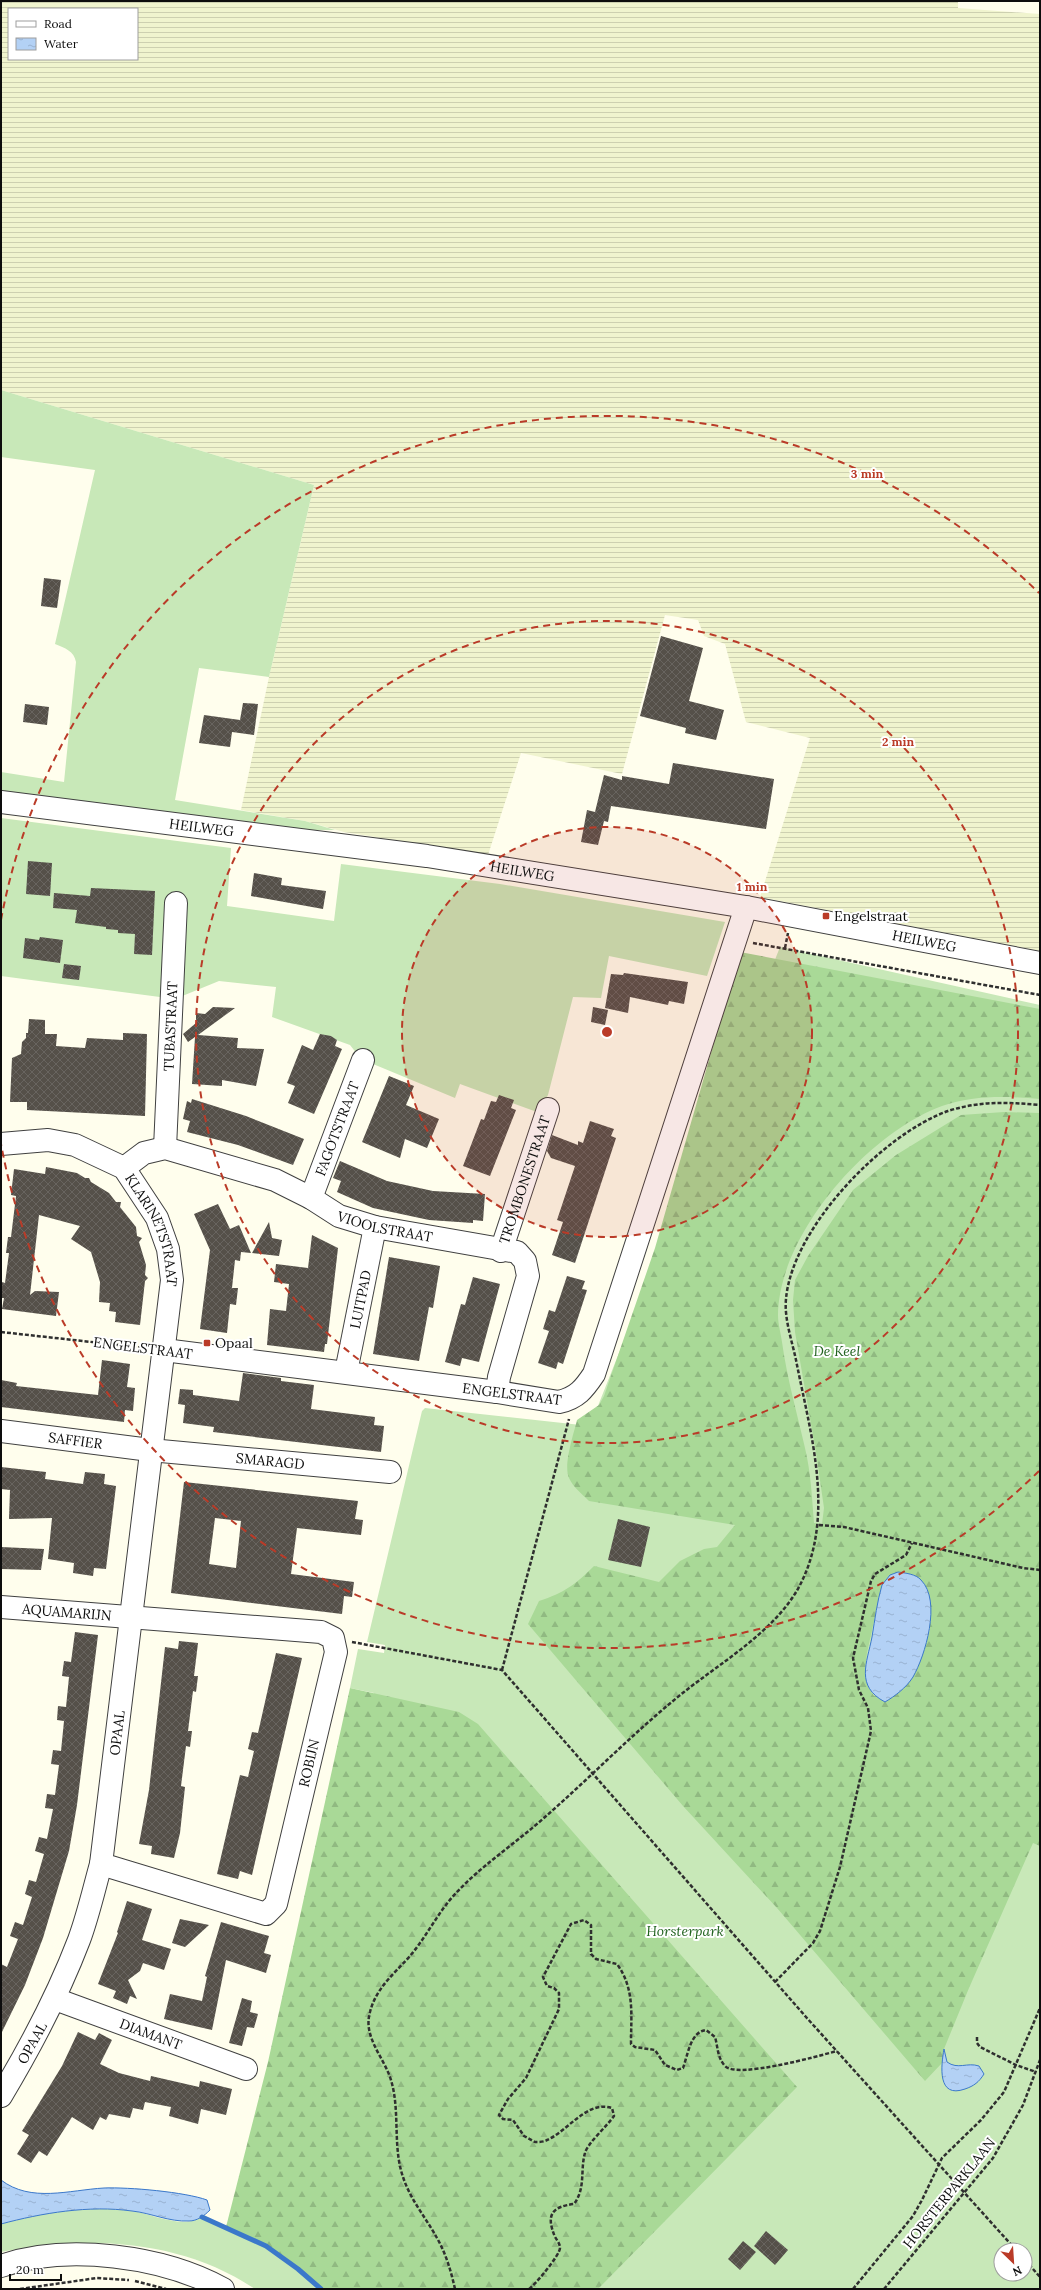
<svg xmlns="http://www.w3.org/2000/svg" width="1041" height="2290" viewBox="0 0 1041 2290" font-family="Lora,serif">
<defs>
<pattern id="farmland-rules" width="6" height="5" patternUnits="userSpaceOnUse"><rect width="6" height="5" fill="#f0f4ce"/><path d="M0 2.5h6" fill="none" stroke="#cdd0b0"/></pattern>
<pattern id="forest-firs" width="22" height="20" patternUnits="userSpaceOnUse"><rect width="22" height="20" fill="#a9d997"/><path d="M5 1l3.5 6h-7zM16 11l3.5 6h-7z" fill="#90b981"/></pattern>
<pattern id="water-ripples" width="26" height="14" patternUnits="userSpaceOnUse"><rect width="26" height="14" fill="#b3d1f5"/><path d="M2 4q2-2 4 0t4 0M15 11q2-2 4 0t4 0" fill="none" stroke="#99b2d1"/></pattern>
<pattern id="building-cross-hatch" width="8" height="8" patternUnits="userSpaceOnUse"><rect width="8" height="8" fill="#555049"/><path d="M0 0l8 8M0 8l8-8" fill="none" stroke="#68645f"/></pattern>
</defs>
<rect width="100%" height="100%" fill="#fffeed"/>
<!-- farmland -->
<path fill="url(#farmland-rules)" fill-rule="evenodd" d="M1 1H958V8L1040 14V951L760 897 810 738 746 722 725 644 704 636 698 620 665 615 622 774 521 753 488 855 344 832 305 821 241 810 269 677 314 485 1 390ZM9 9H137V59H9Z"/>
<!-- grass -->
<g fill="#c8e8b8" fill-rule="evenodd">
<path d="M1 390 314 485 269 677 199 668 175 800 305 821 335 830H306L1 793V772L64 782 76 662C74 651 65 648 55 644L95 470 1 457Z"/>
<polygon points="1,818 231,848 227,906 334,921 341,864 500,884 725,922 707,976 609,956 601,998 573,997 548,1095 537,1112 460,1084 455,1098 361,1059 350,1045 272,1017 276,987 219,981 175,999 1,976"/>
<path d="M780 947 1040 1005V2289H255C181 2239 87 2235 1 2252V2224C42 2213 90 2204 132 2211 153 2214 186 2231 204 2215L222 2226 250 2237 374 1693 350 1688 358 1649 384 1653 385 1645 367 1642 422 1411 425 1408 590 1426ZM1001 2250H1025V2274H1001Z"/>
</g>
<!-- forest -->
<g fill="url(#forest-firs)" fill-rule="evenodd">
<path d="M740 952 1040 1009V1099C1007 1096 973 1095 942 1106 868 1133 779 1234 778 1315 778 1324 781 1334 782 1342 787 1378 797 1413 805 1448 811 1473 812 1498 814 1523L822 1524 824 1508 816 1453 795 1332 793 1300 795 1280 808 1256 853 1190 896 1155 961 1115 1004 1112 1040 1113V1846L1033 1843 969 1988 944 2049 942 2063 925 2081 777 1908 683 1806 528 1624 539 1601C564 1593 576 1584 594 1566L659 1582 680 1561 704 1549 717 1547 735 1525 589 1501C582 1494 573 1487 569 1478 563 1465 574 1433 577 1420L599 1405 604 1396 655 1248ZM898 1572 908 1573 930 1630 912 1678 874 1696 869 1688 865 1671 867 1653 882 1585 890 1575Z"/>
<path d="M350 1688 459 1712 478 1724 797 2087 598 2289H321C292 2263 263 2240 226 2227L268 2062Z"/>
</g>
<!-- water -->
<g fill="url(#water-ripples)" stroke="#3b78ca">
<path d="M898 1572C905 1573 916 1574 921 1580 942 1601 925 1656 913 1677 906 1688 895 1696 885 1702 855 1686 867 1663 872 1637 875 1619 877 1602 882 1585L890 1575Z"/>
<path d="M944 2049 947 2062C958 2070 967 2062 979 2066L984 2074C979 2082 974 2086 965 2089 937 2099 941 2066 944 2049Z"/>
<path d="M1 2180C31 2203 69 2190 104 2188 129 2187 185 2192 207 2200L210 2210C204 2216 197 2221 189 2221 169 2222 151 2213 132 2211 89 2205 42 2213 1 2224Z"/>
</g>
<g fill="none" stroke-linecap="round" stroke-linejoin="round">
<!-- stream -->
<polyline stroke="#3b78ca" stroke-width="5" points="202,2217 266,2246 298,2269 321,2289"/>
</g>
<!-- building -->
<g fill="url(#building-cross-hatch)" fill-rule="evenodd">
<polygon points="44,578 61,580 57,608 41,606"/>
<polygon points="661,636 703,648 689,701 724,710 716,740 685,733 686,728 640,716"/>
<polygon points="243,703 258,704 254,735 232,732 230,747 199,743 204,715 240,720"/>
<polygon points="25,704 49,707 47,725 23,722"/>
<polygon points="673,763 774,779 766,829 611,806 608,822 604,821 598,845 581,842 587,810 595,812 604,775 622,780 622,776 669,784"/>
<polygon points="28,861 52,863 50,896 26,894"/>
<polygon points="254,873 282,878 281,885 326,891 323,909 251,896"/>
<polygon points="91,888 155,891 152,955 134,954 135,934 118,933 118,930 106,929 106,927 75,923 77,910 53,908 54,893 90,896"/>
<polygon points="40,937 63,940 60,963 23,958 25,938 39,940"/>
<polygon points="64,964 81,966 79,980 62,978"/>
<polygon points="624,973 688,982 684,1004 669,1001 668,1005 630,997 628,1013 605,1008 611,974 623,975"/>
<polygon points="213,1007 235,1008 198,1035 238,1038 237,1048 264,1049 256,1086 222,1080 222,1086 192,1084 195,1037 188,1042 183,1034 196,1023 196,1013 205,1014"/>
<polygon points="593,1007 608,1010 605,1025 591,1022"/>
<polygon points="29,1019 45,1020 45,1034 57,1034 56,1046 85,1048 87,1038 123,1040 123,1033 147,1034 145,1116 27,1110 27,1102 10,1102 12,1058 21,1054 22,1042 26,1038 26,1033 28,1033"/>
<polygon points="320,1034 331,1036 337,1040 335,1046 342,1049 314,1114 288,1103 295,1086 287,1083 302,1045 313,1050"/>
<polygon points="389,1076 414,1086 406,1105 439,1119 427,1148 405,1139 400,1158 362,1142"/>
<polygon points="499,1095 514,1100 511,1108 516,1110 490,1176 463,1166 481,1119 484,1120 491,1101 496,1102"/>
<polygon points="192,1099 246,1116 304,1139 293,1165 238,1145 187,1132 190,1121 183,1119 187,1101 191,1103"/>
<polygon points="590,1121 614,1129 611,1136 616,1138 575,1263 552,1255 563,1222 557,1220 575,1166 551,1158 547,1151 552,1135 578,1145 578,1141 583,1143"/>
<polygon points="340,1161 387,1181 433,1191 485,1194 483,1221 473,1220 473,1223 429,1220 373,1208 337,1192 341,1181 333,1178"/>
<polygon points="46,1167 77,1173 85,1178 89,1178 91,1182 109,1193 116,1202 121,1202 120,1207 136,1227 137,1236 142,1238 139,1242 146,1265 145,1275 148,1278 145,1281 140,1325 115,1322 116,1312 109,1311 110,1303 99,1302 100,1282 91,1252 71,1239 80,1226 39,1215 30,1295 35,1291 59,1292 56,1316 2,1309 4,1298 1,1298 1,1293 2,1282 5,1283 9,1253 6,1253 8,1237 11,1237 16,1196 11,1195 14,1169 45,1174"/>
<polygon points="218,1204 230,1229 239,1225 251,1253 241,1252 240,1261 235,1260 232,1288 238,1288 236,1305 230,1304 227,1333 200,1329 210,1250 194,1214"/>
<polygon points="269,1222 272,1238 282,1240 279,1256 252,1253"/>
<polygon points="312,1235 338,1248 327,1344 325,1344 324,1352 267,1345 270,1309 286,1311 289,1284 274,1282 276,1264 308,1268"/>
<polygon points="389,1257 440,1266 433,1308 429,1307 419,1361 373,1354"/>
<polygon points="567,1276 585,1281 582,1289 587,1290 563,1364 558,1362 556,1369 538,1363 549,1331 543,1329 549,1310 555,1312"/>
<polygon points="473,1277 500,1284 479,1362 462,1358 460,1366 445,1362 461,1304 465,1305"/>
<polygon points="102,1360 130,1364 127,1387 135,1388 133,1411 125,1410 124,1422 1,1407 1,1380 17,1383 16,1386 98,1395"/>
<polygon points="243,1373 281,1378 281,1381 314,1385 311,1409 375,1417 374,1425 384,1426 381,1452 213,1432 214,1427 183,1423 185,1405 178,1404 180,1389 193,1390 193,1395 239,1401"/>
<polygon points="1,1467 46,1472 45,1479 83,1484 85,1472 105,1474 104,1484 116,1486 106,1569 94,1568 93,1576 73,1573 74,1563 48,1559 52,1518 9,1519 10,1490 1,1489"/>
<path d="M184 1482 358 1501 355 1519 363 1520 361 1535 297 1528 291 1574 354 1582 352 1597 344 1596 342 1614 171 1593ZM215 1518 241 1521 236 1568 209 1564Z"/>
<polygon points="618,1519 650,1527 641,1567 608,1560"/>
<polygon points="1,1547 44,1549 41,1570 1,1569"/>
<polygon points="75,1632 98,1635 77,1805 69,1851 43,1938 25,1985 1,2034 1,1964 7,1967 18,1939 10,1936 15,1922 23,1925 32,1897 25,1894 29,1880 36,1882 44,1854 35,1851 39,1837 47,1839 53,1809 45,1808 47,1794 55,1795 59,1765 51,1764 53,1750 61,1751 64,1721 57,1720 58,1706 66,1707 69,1677 62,1676 64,1661 71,1662"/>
<polygon points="179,1641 198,1643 194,1676 198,1676 196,1692 193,1691 188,1731 192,1731 190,1747 186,1746 181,1786 185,1787 180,1833 174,1858 151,1854 152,1846 139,1844 149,1790 165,1647 178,1649"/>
<polygon points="276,1653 302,1658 252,1875 240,1871 238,1879 217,1874 240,1775 248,1777 254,1751 248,1749 252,1732 258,1733"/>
<polygon points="127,1901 152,1909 142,1940 171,1949 164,1970 143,1963 140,1971 128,1980 137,1999 130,1996 127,2004 113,1998 116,1991 98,1984 118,1933 117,1932"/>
<polygon points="180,1919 209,1925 185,1947 172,1943"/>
<polygon points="221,1922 269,1936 264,1953 271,1955 266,1973 226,1960 212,2030 164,2019 170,1994 202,2001 207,1977 205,1976"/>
<polygon points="242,1998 252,2001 250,2012 258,2014 254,2028 247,2027 242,2046 229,2043"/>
<polygon points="78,2032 95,2040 99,2033 112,2040 100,2064 119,2073 150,2081 151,2076 199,2087 200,2081 232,2089 226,2115 201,2109 198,2124 169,2116 171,2107 145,2102 143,2110 133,2108 130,2118 109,2114 106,2120 100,2117 93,2130 72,2117 47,2156 39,2151 31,2163 17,2154 29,2135 22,2131 62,2066"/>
<polygon points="766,2231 788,2250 775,2265 754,2246"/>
<polygon points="743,2241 756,2252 740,2270 728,2259"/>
</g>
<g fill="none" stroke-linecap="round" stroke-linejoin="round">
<!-- minor casing -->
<g stroke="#404040" stroke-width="24">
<g id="minor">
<path id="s1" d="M1 802 427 856 746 907 1040 963"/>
<path id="s2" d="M1 1144 48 1140 75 1145 124 1168 157 1218 168 1249 172 1280 101 1864C94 1889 88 1916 79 1940 58 1995 31 2046 1 2096"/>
<path id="s3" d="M165 1148 176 903"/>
<path id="s4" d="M124 1168 144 1153 165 1148 275 1180 311 1198 339 1216 375 1227 517 1252 525 1261 528 1276 499 1377 497 1392"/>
<path id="s5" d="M311 1198 363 1060"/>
<path id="s6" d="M501 1251 548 1109"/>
<path d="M164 1350 497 1392 559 1402C577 1398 584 1389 594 1374L746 907"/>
<path id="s7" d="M346 1372 375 1227"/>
<path id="s8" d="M1 1431 150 1450 390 1472"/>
<path id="s9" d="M1 1607 321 1632 333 1638 336 1652 276 1904 266 1914 101 1864"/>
<path id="s10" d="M55 1999 246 2069"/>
<path d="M1 2266C67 2243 163 2256 223 2289"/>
</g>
</g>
<!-- path -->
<g stroke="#2f2f2f" stroke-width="2.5" stroke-dasharray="4 2" stroke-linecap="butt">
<polyline points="753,943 1040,995"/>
<polyline points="785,948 788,933"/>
<polyline points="1,1332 146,1348"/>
<polyline points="819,1525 844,1527 1023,1568 1040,1570"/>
<polyline points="352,1642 502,1670 806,2017 1016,2250"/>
<polyline points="502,1670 569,1419"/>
<polyline points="775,1982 813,1943 820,1931 840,1867 871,1731 868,1708 859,1690 853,1658 871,1581 875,1574 906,1555 912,1543"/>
<polyline points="977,2037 977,2043 980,2047 1016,2065 1036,2072"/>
<polyline points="1025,2260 1040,2277"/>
<polyline points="135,2281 166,2289"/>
<polyline points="20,2289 97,2278 129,2280"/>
<path d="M455 2289C451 2271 446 2254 437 2238 426 2218 410 2199 403 2177 392 2145 401 2109 390 2077 382 2055 363 2036 370 2012 376 1988 394 1974 410 1956 427 1936 438 1912 456 1893 482 1865 516 1843 545 1817 592 1776 635 1731 684 1692 723 1661 780 1628 802 1581 835 1512 810 1432 796 1360 792 1341 784 1318 786 1299 792 1228 883 1134 948 1111 979 1101 1008 1102 1040 1105"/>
<path d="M529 2289C535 2285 560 2255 560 2248 560 2244 557 2240 555 2237 546 2215 551 2207 574 2204 586 2188 580 2170 585 2153 587 2144 607 2126 614 2116L612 2108C587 2100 568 2131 547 2140 544 2142 539 2142 535 2142L524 2136 513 2120 503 2119 499 2115 508 2099 526 2078 559 2009V1993L554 1988 547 1986 543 1977 571 1924 584 1920 591 1925V1954L596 1959 617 1964C635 1989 631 2015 631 2044L635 2047 655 2050 665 2065 677 2070 683 2068C688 2055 690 2032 706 2030L715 2037C718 2047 717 2057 725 2066 737 2079 818 2056 837 2051"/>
<polyline points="853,2289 913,2216 922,2200 942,2158 981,2120 1004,2092 1040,2008"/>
<polyline points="884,2289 993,2158 1023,2105 1040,2060"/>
</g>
<!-- minor -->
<use href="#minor" stroke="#fff" stroke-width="22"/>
</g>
<!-- distance rings -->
<circle cx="607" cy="1032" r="205" fill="#ba3b28" fill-opacity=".12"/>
<g fill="none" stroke="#ba3b28" stroke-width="2" stroke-dasharray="7 5">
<circle cx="607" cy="1032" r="205"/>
<circle cx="607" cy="1032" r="411"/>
<path d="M1039 1471A616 616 0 0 1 1 1144M1 920A616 616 0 0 1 1039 593"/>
</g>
<!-- markers -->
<g fill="#ba3b28" stroke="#fff" stroke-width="1.5">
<rect x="822" y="912" width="8" height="8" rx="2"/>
<rect x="203" y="1339" width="8" height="8" rx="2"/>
</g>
<g text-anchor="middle" stroke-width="4" stroke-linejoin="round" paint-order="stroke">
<!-- street labels -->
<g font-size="14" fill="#0d0d0d" stroke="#fff">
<text dy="5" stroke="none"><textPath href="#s1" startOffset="202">HEILWEG</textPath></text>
<text dy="5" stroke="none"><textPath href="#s1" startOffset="526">HEILWEG</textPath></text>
<text dy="5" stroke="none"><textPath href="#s1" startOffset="934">HEILWEG</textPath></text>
<text dy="5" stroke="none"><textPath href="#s3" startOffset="122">TUBASTRAAT</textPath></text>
<text dy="5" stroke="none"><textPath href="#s5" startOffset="74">FAGOTSTRAAT</textPath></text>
<text dy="5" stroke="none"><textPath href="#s6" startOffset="75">TROMBONESTRAAT</textPath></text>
<text dy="5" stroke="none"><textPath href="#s4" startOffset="282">VIOOLSTRAAT</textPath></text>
<text dy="5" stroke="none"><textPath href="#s2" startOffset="198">KLARINETSTRAAT</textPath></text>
<text dy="5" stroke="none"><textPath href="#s7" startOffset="74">LUITPAD</textPath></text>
<text transform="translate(143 1348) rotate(7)" y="5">ENGELSTRAAT</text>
<text transform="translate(512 1394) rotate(7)" y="5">ENGELSTRAAT</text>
<text dy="5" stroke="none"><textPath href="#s8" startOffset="75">SAFFIER</textPath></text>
<text dy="5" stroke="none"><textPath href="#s8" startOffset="271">SMARAGD</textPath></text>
<text dy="5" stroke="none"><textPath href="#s9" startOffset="66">AQUAMARIJN</textPath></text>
<text transform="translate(117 1733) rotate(-83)" y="5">OPAAL</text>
<text transform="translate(309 1763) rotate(-77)" y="5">ROBIJN</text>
<text dy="5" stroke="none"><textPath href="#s10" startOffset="102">DIAMANT</textPath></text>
<text transform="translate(32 2043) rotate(-61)" y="5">OPAAL</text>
<text transform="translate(949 2193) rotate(-51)" y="5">HORSTERPARKLAAN</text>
</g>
<!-- poi labels -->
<g font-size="14" fill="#0d0d0d" stroke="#fff" text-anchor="start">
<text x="834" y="921">Engelstraat</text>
<text x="215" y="1348">Opaal</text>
</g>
<!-- park labels -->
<g font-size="14" font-style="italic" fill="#21631f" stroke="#fff">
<text x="837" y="1356">De Keel</text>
<text x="685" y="1936">Horsterpark</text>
</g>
</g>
<circle cx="607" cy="1032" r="6" fill="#ba3b28" stroke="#fff" stroke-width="2"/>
<g font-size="12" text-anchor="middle" font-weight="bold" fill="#ba3b28" stroke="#fff" stroke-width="4" stroke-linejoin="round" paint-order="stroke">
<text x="867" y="478">3 min</text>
<text x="898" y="746">2 min</text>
<text x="752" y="891">1 min</text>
</g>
<!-- border -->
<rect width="1041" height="2290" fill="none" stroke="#0d0d0d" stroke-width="4"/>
<!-- legend -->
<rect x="8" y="8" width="130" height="52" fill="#ffffff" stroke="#9e9e9e"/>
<rect x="16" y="21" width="20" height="6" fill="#ffffff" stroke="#9e9e9e"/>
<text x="44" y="28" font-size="12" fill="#0d0d0d">Road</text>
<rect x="16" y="38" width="20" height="12" fill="url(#water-ripples)" stroke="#9e9e9e"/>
<text x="44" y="48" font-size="12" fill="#0d0d0d">Water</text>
<!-- north arrow -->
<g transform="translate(1013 2262) rotate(155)"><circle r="19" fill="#ffffff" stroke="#9e9e9e"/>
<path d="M0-3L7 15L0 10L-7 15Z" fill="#ba3b28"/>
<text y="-6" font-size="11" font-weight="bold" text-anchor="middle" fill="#0d0d0d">N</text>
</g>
<!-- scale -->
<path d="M10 2274v6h51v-6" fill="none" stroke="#0d0d0d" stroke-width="2"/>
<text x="16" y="2274" font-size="12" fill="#0d0d0d" stroke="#ffffff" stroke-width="3" paint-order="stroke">20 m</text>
</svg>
